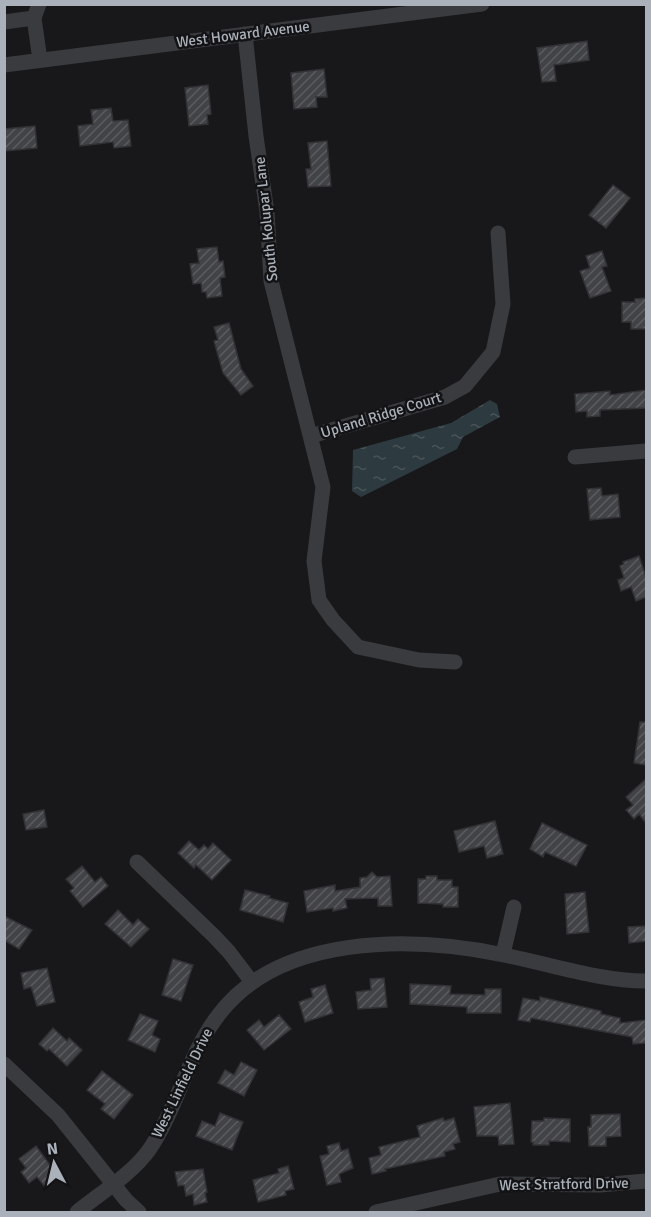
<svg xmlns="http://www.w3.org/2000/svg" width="651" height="1217" viewBox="0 0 651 1217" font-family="Signika,sans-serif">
<defs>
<pattern id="water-ripples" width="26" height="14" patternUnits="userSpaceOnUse" patternTransform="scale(1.5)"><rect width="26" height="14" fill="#2d3a3f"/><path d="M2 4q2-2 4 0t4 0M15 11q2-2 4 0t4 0" fill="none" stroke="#495459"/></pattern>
<pattern id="building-hatch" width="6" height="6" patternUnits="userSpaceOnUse" patternTransform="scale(1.5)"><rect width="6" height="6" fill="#424347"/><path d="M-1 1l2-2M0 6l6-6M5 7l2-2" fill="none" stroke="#5b5c5f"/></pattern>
</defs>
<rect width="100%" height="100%" fill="#18181a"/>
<!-- water -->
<polygon fill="url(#water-ripples)" points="490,400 497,404 500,417 463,437 457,449 361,497 352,491 353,450 451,423"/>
<!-- building -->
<g fill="url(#building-hatch)" stroke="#323236" stroke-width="1.5">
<polygon points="587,41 589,60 554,65 556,81 542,82 537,48"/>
<polygon points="324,69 327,97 316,97 317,107 294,109 291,73"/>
<polygon points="208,85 211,114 207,115 208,124 189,126 185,88"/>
<polygon points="111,108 113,121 128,120 131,146 114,148 113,142 80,146 78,126 93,124 91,110"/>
<polygon points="35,126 37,148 4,151 4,129"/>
<polygon points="327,141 331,186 308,187 306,169 311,169 308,143"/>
<polygon points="613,185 630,198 606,228 589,215"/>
<polygon points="217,247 219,262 223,261 225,277 220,278 222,296 207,298 206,292 202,292 201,283 193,284 190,264 199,263 197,249"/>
<polygon points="602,251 607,266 602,267 611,291 590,298 580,271 590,268 586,256"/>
<polygon points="646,298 646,329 631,329 631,322 622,322 622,302 635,302 635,299"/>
<polygon points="229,323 241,369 253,386 241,395 223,373 214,341 218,340 214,327"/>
<polygon points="646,390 646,408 600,410 600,416 587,417 587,411 576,412 575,394 610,391 610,395"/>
<polygon points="601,488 602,496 618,494 620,517 590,520 587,489"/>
<polygon points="639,556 646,577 646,597 636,601 631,587 621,591 618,580 624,578 620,566 624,564 623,562"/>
<polygon points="640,722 646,722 646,765 634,763"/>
<polygon points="646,779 646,823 639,814 634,819 626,810 633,805 626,797"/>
<polygon points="44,810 47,827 26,830 23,814"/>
<polygon points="495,821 503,854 487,858 484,846 459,852 454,831"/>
<polygon points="542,823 587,845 576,866 545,852 543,857 530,849"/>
<polygon points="189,841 199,850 204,845 208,849 213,843 231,860 212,880 196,865 194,868 178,853"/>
<polygon points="82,866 95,882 101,877 108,886 83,907 70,891 74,888 66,879"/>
<polygon points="372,872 377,877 390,876 392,906 378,906 378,898 345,899 347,908 333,911 333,908 307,912 304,891 335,885 335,891 360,887 360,878 367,877"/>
<polygon points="426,876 437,876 437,880 452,880 452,887 458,887 458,907 443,907 443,904 418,903 418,879 426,879"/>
<polygon points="245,890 270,896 269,898 288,903 283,922 240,910"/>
<polygon points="585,892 589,932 567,934 565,894"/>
<polygon points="118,910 133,925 138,919 149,929 131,947 105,924"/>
<polygon points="4,916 32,930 19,949 4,940"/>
<polygon points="646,926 646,941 629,943 628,927"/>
<polygon points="173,959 193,965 181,1001 162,995"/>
<polygon points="47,968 55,1002 37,1006 31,987 24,989 21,973"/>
<polygon points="384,978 387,1007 358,1009 356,992 371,990 370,979"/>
<polygon points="410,984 451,986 450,994 485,995 485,989 501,989 501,1013 467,1013 467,1007 410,1004"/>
<polygon points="325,985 333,1013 305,1022 299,1002 313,997 311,989"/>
<polygon points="540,997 601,1011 601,1014 620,1018 620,1023 646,1020 646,1043 633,1044 632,1037 531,1018 530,1022 518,1020 523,998 540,1001"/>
<polygon points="140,1014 158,1021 152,1035 160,1039 155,1052 128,1040"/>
<polygon points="279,1015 291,1029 264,1050 247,1030 259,1020 264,1027"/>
<polygon points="53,1028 67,1041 69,1038 82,1050 67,1066 49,1049 47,1051 39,1044"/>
<polygon points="241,1062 257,1070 244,1096 218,1083 225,1070 234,1075"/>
<polygon points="102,1071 133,1095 114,1119 101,1109 105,1104 87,1090"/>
<polygon points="510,1103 514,1144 499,1145 498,1136 477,1136 474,1107"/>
<polygon points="220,1113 243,1122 232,1150 196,1136 202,1121 215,1126"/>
<polygon points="620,1114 621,1136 606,1137 606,1146 589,1146 588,1127 591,1127 591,1115"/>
<polygon points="443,1118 444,1121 454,1118 460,1142 453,1144 455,1149 444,1152 445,1156 385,1169 386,1171 372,1174 369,1158 381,1155 379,1147 420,1137 417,1126"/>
<polygon points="544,1118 570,1119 570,1142 549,1141 549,1145 533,1145 533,1142 531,1142 532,1121 544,1121"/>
<polygon points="339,1143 341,1151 348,1149 353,1168 339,1174 341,1182 327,1185 320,1156 329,1154 327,1146"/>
<polygon points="36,1146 50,1165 52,1163 61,1174 45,1187 37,1177 29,1183 21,1172 26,1168 19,1159"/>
<polygon points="288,1166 294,1189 285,1191 286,1195 258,1202 253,1180 279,1173 278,1169"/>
<polygon points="203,1169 207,1192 205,1193 207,1202 194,1205 193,1194 186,1196 184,1185 178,1186 175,1172"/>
</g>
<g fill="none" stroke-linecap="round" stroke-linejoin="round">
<!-- minor -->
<g stroke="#393b3f" stroke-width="15">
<polyline points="39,4 34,18 40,60"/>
<polyline points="4,22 34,18"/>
<polyline points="245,34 256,136 267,212 271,281 323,487 314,561 319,600 333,620 358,647 419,660 455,662"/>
<polyline points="4,65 482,4"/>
<polyline points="311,436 445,397 465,386 493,352 503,304 498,233"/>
<polyline points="575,457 646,451"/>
<polyline points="137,862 214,936 229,952 252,982"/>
<polyline points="503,954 514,907"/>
<polyline points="4,1064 58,1115 126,1200 139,1212"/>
<path d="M77 1212C99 1194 132 1174 149 1150 177 1109 187 1057 217 1017 278 933 413 936 504 955 550 964 599 981 646 981"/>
<polyline points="376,1212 500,1184 600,1185 646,1181"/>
</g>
</g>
<g text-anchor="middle" stroke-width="5" stroke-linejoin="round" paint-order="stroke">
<!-- street labels -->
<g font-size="15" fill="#aab1ba" stroke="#131315">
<text transform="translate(243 34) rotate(-7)" y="5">West Howard Avenue</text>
<text transform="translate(266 219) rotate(-96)" y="5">South Kolupar Lane</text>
<text transform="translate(381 415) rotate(-17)" y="5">Upland Ridge Court</text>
<text transform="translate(182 1083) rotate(-64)" y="5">West Linfield Drive</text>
<text transform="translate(564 1184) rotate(-1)" y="5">West Stratford Drive</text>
</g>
</g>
<!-- border -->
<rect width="651" height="1217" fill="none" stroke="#aab1ba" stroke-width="12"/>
<!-- north arrow -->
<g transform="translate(54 1163) rotate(353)" stroke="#131315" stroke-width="4.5" paint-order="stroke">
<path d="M0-4.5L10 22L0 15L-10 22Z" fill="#aab1ba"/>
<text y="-9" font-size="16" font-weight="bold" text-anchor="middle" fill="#aab1ba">N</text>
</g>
</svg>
